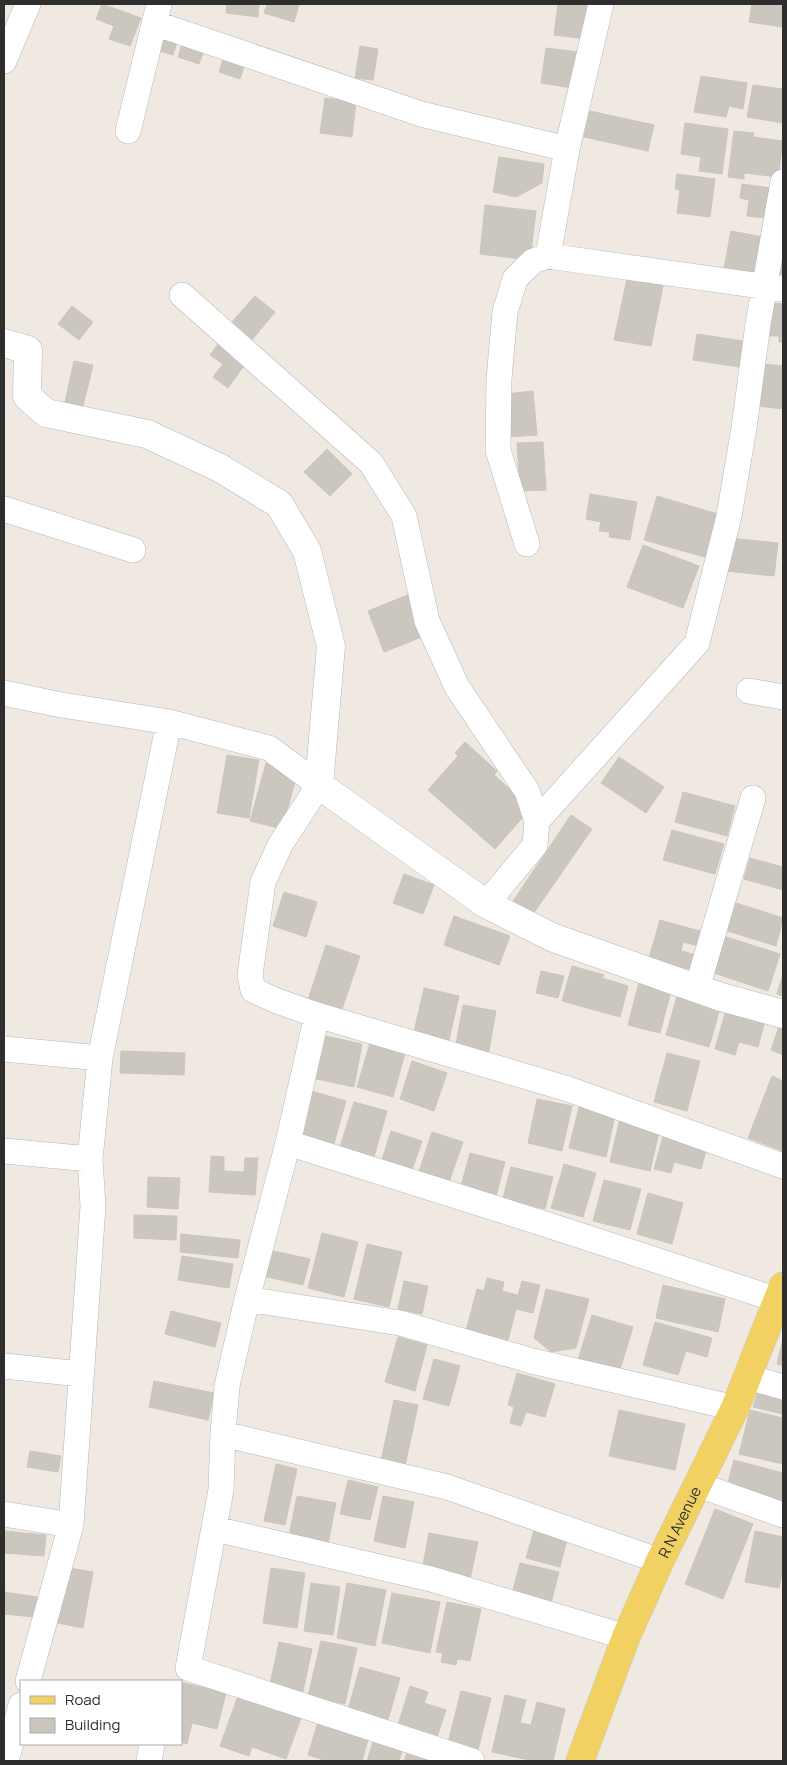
<svg xmlns="http://www.w3.org/2000/svg" width="787" height="1765" font-family="Manrope,sans-serif">
	<rect width="100%" height="100%" fill="#efe9e1"/>
	<!-- building -->
	<path fill="#cbc7bf" stroke="#cbc5ba" d="M102 4 141 18 130 46 109 39 114 26 96 19Z
		M227 4H259L258 17 226 13Z
		M267 4 299 5 294 22 264 13Z
		M558 4H590L586 39 554 35Z
		M752 4H783V27L749 22Z
		M157 32 178 39 173 55 152 49Z
		M183 41 205 48 199 64 178 57Z
		M360 46 378 49 373 80 355 78Z
		M546 48 578 52 573 88 541 83Z
		M224 56 245 63 240 79 219 72Z
		M701 76 747 83 743 109 729 106 726 117 694 112Z
		M753 85 783 89V123L747 117Z
		M325 98 356 102 352 137 320 133Z
		M590 111 654 125 648 151 584 137Z
		M685 123 728 129 722 174 699 171 701 157 681 154Z
		M734 131 754 133 753 137 783 141 778 177 744 173V179L728 177Z
		M499 157 544 164 542 183 516 197 493 192Z
		M677 174 715 179 710 217 677 213 680 190 675 189Z
		M742 184 771 188 766 218 747 216 749 200 740 198Z
		M485 205 536 211 530 260 480 254Z
		M731 231 763 237 755 279 723 273Z
		M783 241V275L774 274Z
		M628 274 664 281 651 346 614 340Z
		M255 296 275 312 252 340 231 323Z
		M769 303 783 304V342H779V336H767Z
		M72 306 93 322 79 340 58 324Z
		M697 334 743 341 739 367 693 360Z
		M221 340 248 360 228 388 213 377 223 364 210 355Z
		M74 361 93 365 83 406 65 402Z
		M762 364 783 366V409L758 406Z
		M533 391 537 435 508 437 505 394Z
		M543 442 546 490 520 491 517 443Z
		M327 449 352 474 330 496 304 472Z
		M590 494 637 502 630 540 609 537 610 532 599 531 601 522 586 519Z
		M657 496 721 515 708 558 644 540Z
		M729 538 778 543 774 576 725 571Z
		M643 545 699 566 683 608 627 587Z
		M410 594 427 635 384 652 368 611Z
		M465 742 497 771 494 775 531 808 495 849 428 790 458 756 455 753Z
		M227 755 259 760 249 818 217 813Z
		M619 757 664 787 646 813 601 783Z
		M266 763 298 771 282 829 250 821Z
		M683 792 735 806 727 836 675 822Z
		M571 815 592 829 531 917 511 904Z
		M672 830 724 844 715 874 663 860Z
		M750 858 783 867V890L744 879Z
		M404 874 434 885 423 914 393 903Z
		M284 892 317 902 306 937 273 926Z
		M733 902 783 918 776 946 724 930Z
		M454 916 510 936 499 965 444 945Z
		M660 920 703 932 699 946 683 942 681 951 697 955 692 970 649 958Z
		M720 935 780 954 768 991 708 971Z
		M326 945 360 956 339 1018 306 1006Z
		M572 966 604 975 602 978 628 986 620 1017 562 1001Z
		M541 971 564 976 558 998 536 993Z
		M783 974V996L777 994Z
		M639 982 671 991 660 1033 628 1025Z
		M424 988 459 996 449 1040 414 1032Z
		M678 993 721 1005 709 1047 666 1035Z
		M463 1005 496 1011 488 1056 455 1050Z
		M726 1010 765 1021 758 1047 739 1042 735 1055 715 1049Z
		M779 1026 783 1027V1055L771 1050Z
		M321 1035 362 1044 354 1087 312 1078Z
		M370 1043 405 1053 393 1097 357 1087Z
		M121 1051 185 1053 184 1075 120 1073Z
		M667 1053 700 1061 687 1111 654 1102Z
		M412 1061 447 1073 434 1111 400 1099Z
		M772 1076 783 1081V1151L748 1138Z
		M308 1090 346 1101 333 1147 295 1136Z
		M537 1099 572 1106 562 1151 528 1143Z
		M354 1102 387 1111 374 1157 340 1147Z
		M579 1107 615 1115 606 1157 569 1148Z
		M620 1118 660 1128 650 1171 610 1162Z
		M391 1131 422 1141 411 1173 381 1163Z
		M432 1132 463 1142 449 1182 419 1172Z
		M664 1133 708 1144 701 1169 674 1162 671 1173 654 1169Z
		M470 1153 505 1162 496 1196 461 1186Z
		M211 1156 224 1157V1171L244 1172 245 1158H258L255 1195 209 1192Z
		M564 1164 596 1173 583 1217 551 1208Z
		M511 1167 553 1177 545 1209 503 1198Z
		M148 1177 180 1178 178 1209 147 1207Z
		M604 1180 641 1189 630 1230 593 1221Z
		M648 1193 683 1203 672 1244 637 1234Z
		M134 1215 177 1216 176 1240 134 1238Z
		M322 1233 358 1242 344 1297 308 1288Z
		M181 1234 240 1240 238 1258 180 1252Z
		M367 1244 402 1252 389 1307 354 1299Z
		M269 1250 310 1259 303 1285 263 1276Z
		M182 1256 233 1264 229 1288 178 1280Z
		M487 1278 504 1282 502 1291 518 1295 522 1281 540 1285 533 1313 516 1309 508 1340 487 1335 486 1340 465 1335 477 1289 484 1291Z
		M404 1281 428 1286 422 1314 398 1309Z
		M663 1285 725 1299 718 1332 656 1318Z
		M546 1289 589 1299 576 1348 551 1352 534 1338Z
		M171 1311 221 1323 215 1347 165 1334Z
		M592 1315 633 1327 618 1376 577 1363Z
		M655 1322 712 1338 707 1357 686 1351 678 1375 643 1365Z
		M398 1337 427 1345 415 1391 385 1382Z
		M783 1339V1366L777 1364Z
		M434 1359 460 1366 449 1406 423 1399Z
		M517 1373 555 1384 545 1417 526 1412 521 1426 510 1423 514 1407 508 1405Z
		M154 1381 214 1393 208 1420 149 1407Z
		M758 1390 783 1396V1414L753 1407Z
		M394 1400 418 1405 405 1466 381 1461Z
		M619 1410 685 1424 675 1470 609 1456Z
		M750 1410 783 1418V1464L739 1454Z
		M30 1451 61 1456 58 1472 27 1467Z
		M734 1460 783 1473V1505L726 1490Z
		M276 1464 297 1469 285 1525 264 1521Z
		M348 1480 378 1487 370 1520 340 1514Z
		M297 1496 336 1503 328 1544 289 1536Z
		M383 1496 414 1502 405 1548 374 1541Z
		M715 1509 753 1524 723 1599 685 1584Z
		M535 1527 568 1536 560 1567 526 1558Z
		M4 1531 46 1535 44 1556 4 1553Z
		M755 1531 783 1537V1570L779 1588 745 1582Z
		M429 1533 478 1542 470 1579 422 1570Z
		M520 1563 559 1572 550 1607 511 1598Z
		M63 1567 93 1572 83 1628 53 1622Z
		M271 1568 305 1573 297 1628 263 1623Z
		M311 1583 340 1587 333 1635 304 1631Z
		M347 1583 386 1590 375 1646 337 1638Z
		M4 1592 37 1597 34 1617 4 1614Z
		M392 1593 440 1602 430 1653 382 1643Z
		M447 1602 481 1609 470 1661 457 1659 456 1665 441 1662 443 1653 436 1652Z
		M321 1641 357 1648 345 1704 308 1696Z
		M279 1642 312 1649 302 1696 269 1689Z
		M360 1667 400 1678 388 1720 348 1710Z
		M181 1682 226 1693 217 1729 192 1723 187 1744 181 1742Z
		M410 1686 428 1692 424 1703 446 1710 437 1737 398 1725Z
		M461 1691 491 1698 478 1750 448 1743Z
		M505 1695 526 1700 520 1723 531 1725 537 1702 565 1709 553 1761H534L492 1752Z
		M238 1696 301 1718 286 1759 252 1747 249 1756 220 1746Z
		M318 1722 369 1736 362 1761H327L308 1755Z
		M374 1739 403 1748 399 1761H367Z
		M408 1750 439 1761H404Z"/>
	<g fill="none" stroke-linecap="round" stroke-linejoin="round">
		<!-- minor casing -->
		<g stroke="#b4b7c1" stroke-width="26">
			<path id="minor" d="M154 23 421 114 567 149
				M4 61 28 4
				M128 131 159 4
				M548 256 567 149 601 4
				M182 295 371 463 404 516 427 621 457 687 527 791 537 821 535 845 486 904
				M4 509 133 550
				M527 544 498 450 499 379 505 312 515 279 533 261 548 256 783 289
				M749 691 783 697
				M4 693 56 704 169 722 269 748 319 785 280 845 263 882 250 975 253 990 277 1001 317 1015 568 1089 783 1166
				M537 821 697 643 729 516 744 428 758 324 783 182
				M697 988 753 798
				M317 1015 288 1143 247 1299 227 1386 223 1434 221 1490 188 1668 472 1761
				M4 1049 100 1058 90 1159 93 1206 71 1525 28 1681
				M100 1058 169 722
				M288 1143 545 1224 778 1300
				M4 1151 90 1159
				M247 1299 400 1323 532 1361 735 1408
				M4 1366 81 1374
				M748 1377 783 1387
				M223 1434 447 1487 660 1561
				M699 1485 783 1515
				M4 1514 71 1525
				M215 1529 431 1579 626 1637
				M6 1761 21 1705
				M149 1761 152 1744"/>
		</g>
		<!-- tertiary casing -->
		<g stroke="#b4b7c1" stroke-width="29">
			<path id="tertiary" d="M4 343 28 350 27 396 46 413 147 434 220 468 279 504 307 551 331 646 319 785 486 904 554 938 721 997 783 1014"/>
		</g>
		<!-- primary casing -->
		<g stroke="#c9c9c9" stroke-width="29">
			<g id="primary">
				<path id="s1" d="M580 1761 626 1637 660 1561 735 1408 783 1286"/>
			</g>
		</g>
		<!-- minor -->
		<use href="#minor" stroke="#fff" stroke-width="25"/>
		<!-- tertiary -->
		<use href="#tertiary" stroke="#fff" stroke-width="28"/>
		<!-- primary -->
		<use href="#primary" stroke="#f2d163" stroke-width="28"/>
	</g>
	<g text-anchor="middle" dominant-baseline="central" stroke-width="4" stroke-linejoin="round" paint-order="stroke">
		<!-- street labels -->
		<g font-size="15" fill="#2e2e2e" stroke="#fff">
			<text stroke="none"><textPath href="#s1" startOffset="259">R N Avenue</textPath></text>
		</g>
	</g>
	<!-- border -->
	<rect width="787" height="1765" fill="none" stroke="#2e2e2e" stroke-width="10"/>
	<!-- legend -->
	<rect x="20" y="1680" width="162" height="65" fill="#ffffff" stroke="#ababab"/>
	<rect x="30" y="1696" width="25" height="8" fill="#f2d163" stroke="#ababab"/>
	<text x="65" y="1705" font-size="15" fill="#2e2e2e">Road</text>
	<rect x="30" y="1718" width="25" height="15" fill="#cbc7bf" stroke="#ababab"/>
	<text x="65" y="1730" font-size="15" fill="#2e2e2e">Building</text>
</svg>
